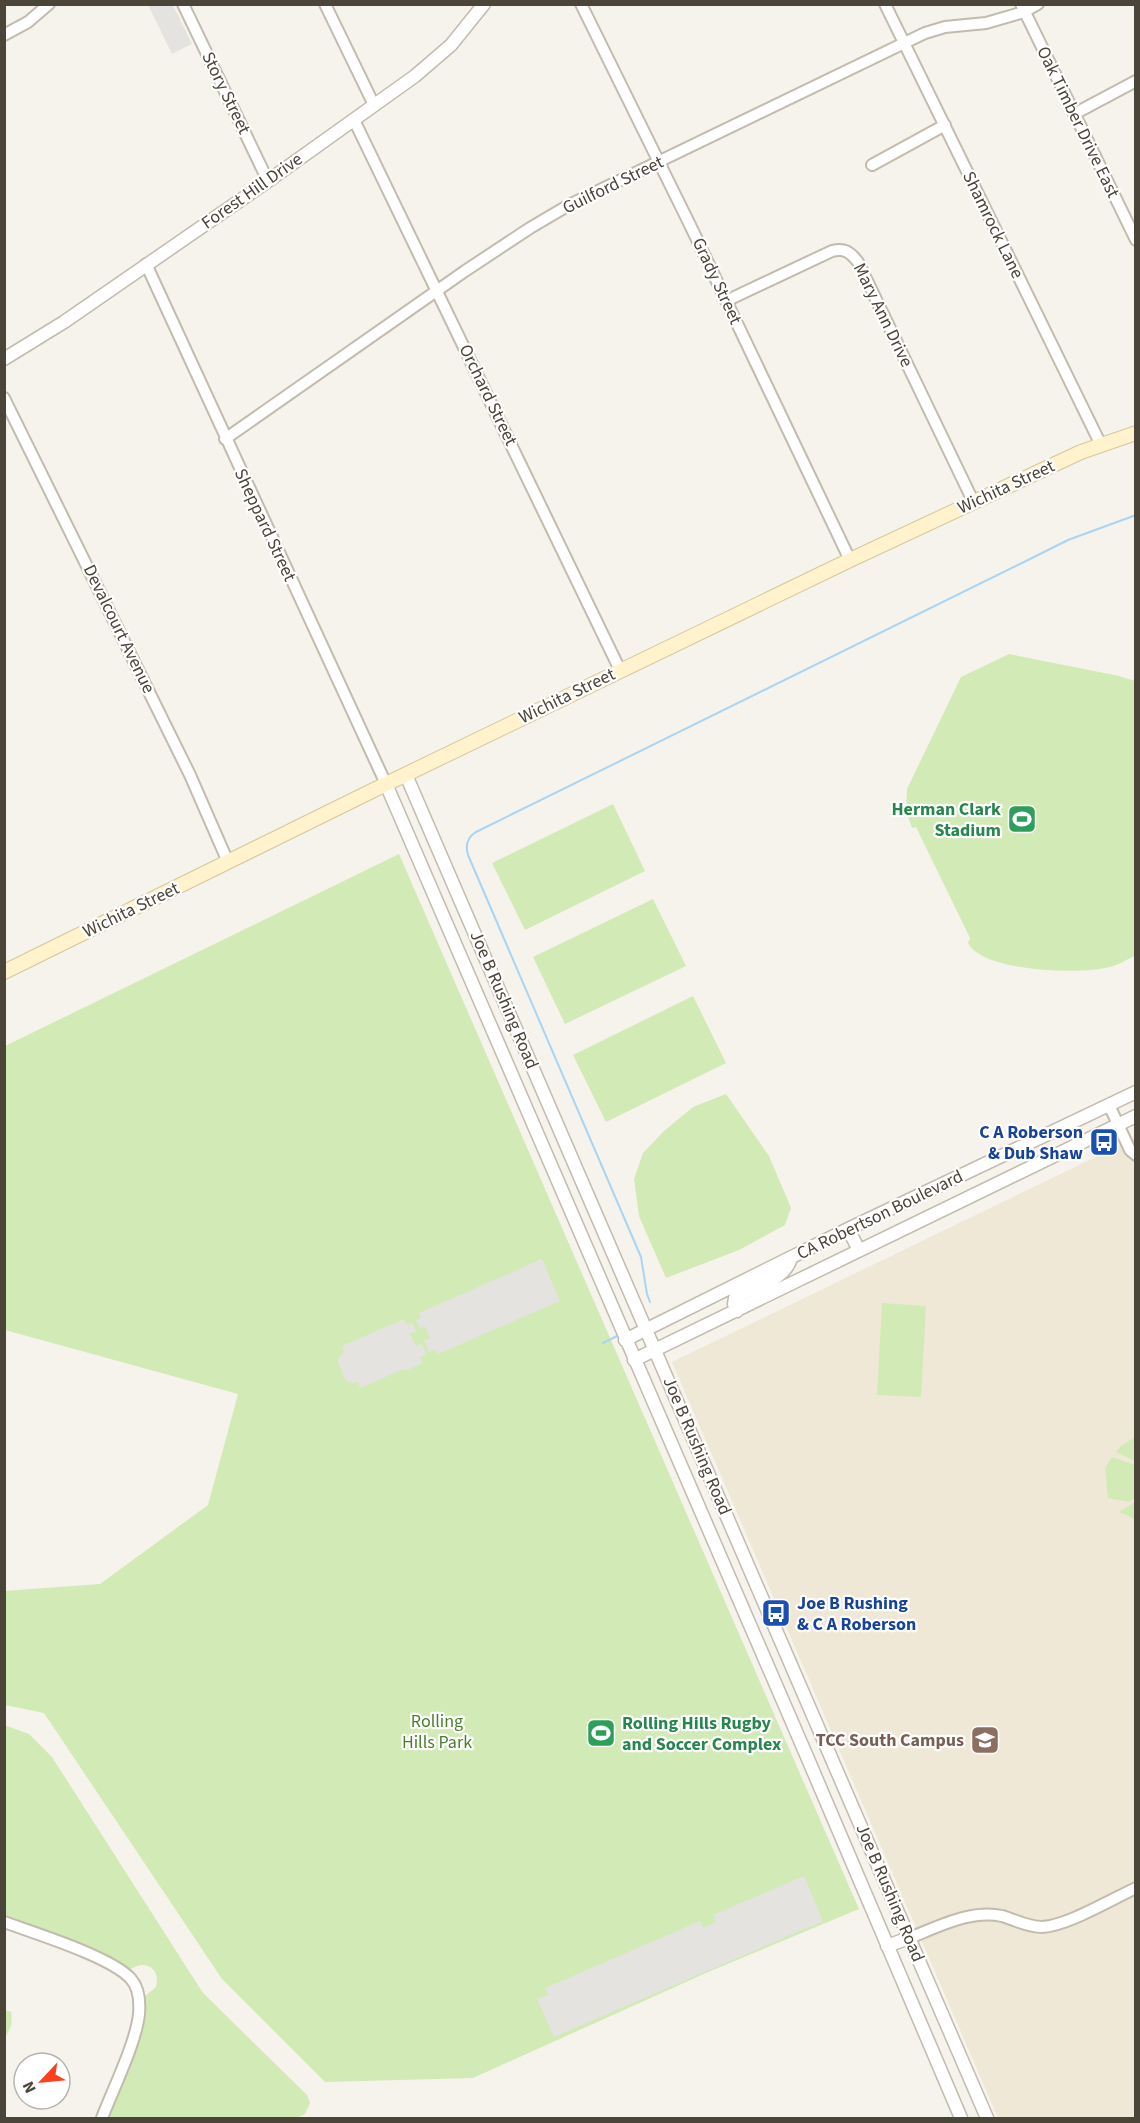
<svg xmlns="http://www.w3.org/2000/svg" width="1140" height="2123" font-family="'Source Sans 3',sans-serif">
	<rect width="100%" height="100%" fill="#f6f3ec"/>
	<!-- education -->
	<path fill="#efe8d6" d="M1135 1138V2118H998L672 1362Z"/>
	<!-- green -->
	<path fill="#d2eab5" d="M1009 654 1119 676 1135 681V956C1127 959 1119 965 1110 967 1081 975 983 972 968 943L970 938 916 827 912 828 906 811 907 789 961 677Z
		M613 804 645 871 525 930 492 863Z
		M399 854 859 1909 706 1973 473 2078 325 2082 222 1979 44 1713 5 1705 4 1591 100 1584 208 1505 238 1394 5 1330V1046Z
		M653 899 686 966 565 1024 533 957Z
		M693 996 726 1063 606 1122 573 1055Z
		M726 1094 769 1156 791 1208 785 1225 739 1250 666 1278 639 1216 634 1179 643 1153 664 1131 693 1107Z
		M882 1303 926 1306 921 1397 877 1395Z
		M1135 1437V1461L1116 1452 1121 1446Z
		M1112 1457 1135 1465V1498L1129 1502 1108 1498 1105 1468Z
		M1135 1502V1519L1119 1512Z
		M4 1725 29 1734 52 1757 203 1993 307 2095 310 2103 305 2114 297 2118H105L143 1998 156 1987C159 1977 155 1965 142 1965 137 1965 132 1969 127 1970L5 1919Z
		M5 2010 11 2012C13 2022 11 2029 5 2037Z"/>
	<!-- parking -->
	<path fill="#e5e3e0" d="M148 5H173L192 44 172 54Z
		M542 1259 560 1301 438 1354 435 1349 429 1352 424 1341 430 1338 425 1326 420 1329 416 1320 421 1318 419 1313Z
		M404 1319 406 1325 412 1322 416 1331 410 1334 416 1346 422 1344 426 1354 420 1357 423 1363 405 1371 404 1369 360 1388 358 1382 352 1383 346 1381 337 1360 344 1352 342 1346Z
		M804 1876 823 1921 554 2037 537 1999 548 1995 545 1988 700 1921 703 1928 716 1922 713 1915Z"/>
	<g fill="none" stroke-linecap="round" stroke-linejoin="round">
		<!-- stream -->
		<path stroke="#a9d4f2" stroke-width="2" d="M650 1302 647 1294 641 1257 468 855C465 845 468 837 476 832L1030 559 1068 540 1136 515
			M603 1343 617 1336"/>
		<!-- minor casing -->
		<g stroke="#c2bbae" stroke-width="14">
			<path id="minor" d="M183 4 268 181
				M325 4 374 105
				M581 4 690 225 850 560
				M885 4 1101 445
				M1021 4 1136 240
				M4 35 28 22 49 4
				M1074 114 1136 81
				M354 120 620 670
				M872 165 945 125
				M146 264 386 784
				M726 301 832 251C845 248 850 252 858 262L973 501
				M4 398 190 775 228 862
				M225 439 465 271 530 228 569 205 925 33 945 27 986 23 1024 12 1038 4
				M1109 1105 1130 1150 1136 1155
				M4 1922C34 1933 112 1957 131 1979 139 1988 140 2002 139 2014 136 2043 113 2089 102 2118
				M909 1938C938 1927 971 1909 1002 1916 1016 1920 1027 1927 1042 1927 1067 1926 1112 1899 1136 1888"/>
		</g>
		<!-- tertiary casing -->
		<g stroke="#c2bbae" stroke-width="15">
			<path id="tertiary" d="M4 359 64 322 268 181 415 76 451 45 484 4
				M406 775 987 2118
				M386 784 808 1759 961 2118
				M848 1229 859 1250
				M737 1311 734 1304 735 1298C754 1286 785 1281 791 1258
				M625 1340 848 1229 1136 1092
				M634 1360C801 1278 968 1196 1136 1116
				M887 1946 909 1938"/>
		</g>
		<!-- secondary casing -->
		<g stroke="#d6c79b" stroke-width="16">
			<path id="secondary" d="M4 972 386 784 850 560 1081 452 1136 433"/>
		</g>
		<!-- minor -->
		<use href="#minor" stroke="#fff" stroke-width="10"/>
		<!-- tertiary -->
		<use href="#tertiary" stroke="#fff" stroke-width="12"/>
		<!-- secondary -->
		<use href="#secondary" stroke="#fff3cd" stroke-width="14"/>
	</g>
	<!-- icons -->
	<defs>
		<g id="stadium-square" transform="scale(1.5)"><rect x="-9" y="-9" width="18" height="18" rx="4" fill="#2e9e5b" stroke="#fff"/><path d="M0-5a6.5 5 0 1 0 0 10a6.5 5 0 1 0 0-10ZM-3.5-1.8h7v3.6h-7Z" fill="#fff"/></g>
		<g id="bus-square" transform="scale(1.5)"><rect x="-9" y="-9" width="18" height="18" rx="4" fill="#1a4fb4" stroke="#fff"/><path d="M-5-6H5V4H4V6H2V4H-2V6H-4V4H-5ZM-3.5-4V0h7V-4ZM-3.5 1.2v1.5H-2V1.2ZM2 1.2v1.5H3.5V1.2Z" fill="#fff"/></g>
		<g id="university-square" transform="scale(1.5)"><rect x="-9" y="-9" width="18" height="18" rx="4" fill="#8d6e63" stroke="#fff"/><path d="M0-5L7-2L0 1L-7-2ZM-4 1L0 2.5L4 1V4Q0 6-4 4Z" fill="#fff"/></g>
	</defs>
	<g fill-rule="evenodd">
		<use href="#stadium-square" x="1022" y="819"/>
		<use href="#bus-square" x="1104" y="1142"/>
		<use href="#bus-square" x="776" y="1613"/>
		<use href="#stadium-square" x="601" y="1733"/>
		<use href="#university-square" x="985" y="1740"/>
	</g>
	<g text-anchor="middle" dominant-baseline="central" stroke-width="4.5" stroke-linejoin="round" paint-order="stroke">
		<!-- street labels -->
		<g font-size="18" fill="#4b4439" stroke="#fff">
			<text transform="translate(226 93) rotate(64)">Story Street</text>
			<text transform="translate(1078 122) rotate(64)">Oak Timber Drive East</text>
			<text transform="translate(613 185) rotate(-26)">Guilford Street</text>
			<text transform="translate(252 191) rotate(-35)">Forest Hill Drive</text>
			<text transform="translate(993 225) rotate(64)">Shamrock Lane</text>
			<text transform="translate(717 281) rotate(65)">Grady Street</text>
			<text transform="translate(883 315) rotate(64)">Mary Ann Drive</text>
			<text transform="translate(488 395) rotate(64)">Orchard Street</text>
			<text transform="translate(1006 487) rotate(-25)">Wichita Street</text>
			<text transform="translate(265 525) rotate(65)">Sheppard Street</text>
			<text transform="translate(119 629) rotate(64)">Devalcourt Avenue</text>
			<text transform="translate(567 696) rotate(-26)">Wichita Street</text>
			<text transform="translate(131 910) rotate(-26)">Wichita Street</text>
			<text transform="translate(504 1000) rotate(67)">Joe B Rushing Road</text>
			<text transform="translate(880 1215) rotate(-26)">CA Robertson Boulevard</text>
			<text transform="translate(697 1446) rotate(67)">Joe B Rushing Road</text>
			<text transform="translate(890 1893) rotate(67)">Joe B Rushing Road</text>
		</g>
		<!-- leisure labels -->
		<g font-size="18" font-weight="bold" fill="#27864d" stroke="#fff" text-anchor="end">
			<text x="1001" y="809">Herman Clark<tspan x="1001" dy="21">Stadium</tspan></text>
			<text x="622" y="1723" text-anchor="start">Rolling Hills Rugby<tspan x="622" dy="21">and Soccer Complex</tspan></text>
		</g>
		<!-- transit labels -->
		<g font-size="18" font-weight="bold" fill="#164399" stroke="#fff" text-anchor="end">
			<text x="1083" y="1132">C A Roberson<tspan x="1083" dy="21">&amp; Dub Shaw</tspan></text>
			<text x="797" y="1603" text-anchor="start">Joe B Rushing<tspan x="797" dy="21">&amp; C A Roberson</tspan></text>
		</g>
		<!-- park labels -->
		<g font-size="18" fill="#4a7f2a" stroke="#fff">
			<text x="437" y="1721">Rolling<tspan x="437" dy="21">Hills Park</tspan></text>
		</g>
		<!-- education labels -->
		<g font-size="18" font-weight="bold" fill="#785e54" stroke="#fff" text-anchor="end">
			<text x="964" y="1740">TCC South Campus</text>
		</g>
	</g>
	<!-- border -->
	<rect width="1140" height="2123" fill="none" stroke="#4b4439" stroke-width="12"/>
	<!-- north arrow -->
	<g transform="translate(42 2081) rotate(244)"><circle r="28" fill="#ffffff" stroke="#b7b4b0" stroke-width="1.5"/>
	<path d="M0-4.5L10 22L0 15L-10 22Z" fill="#fc3f1d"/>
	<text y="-9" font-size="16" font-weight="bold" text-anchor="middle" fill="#4b4439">N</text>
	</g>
</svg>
